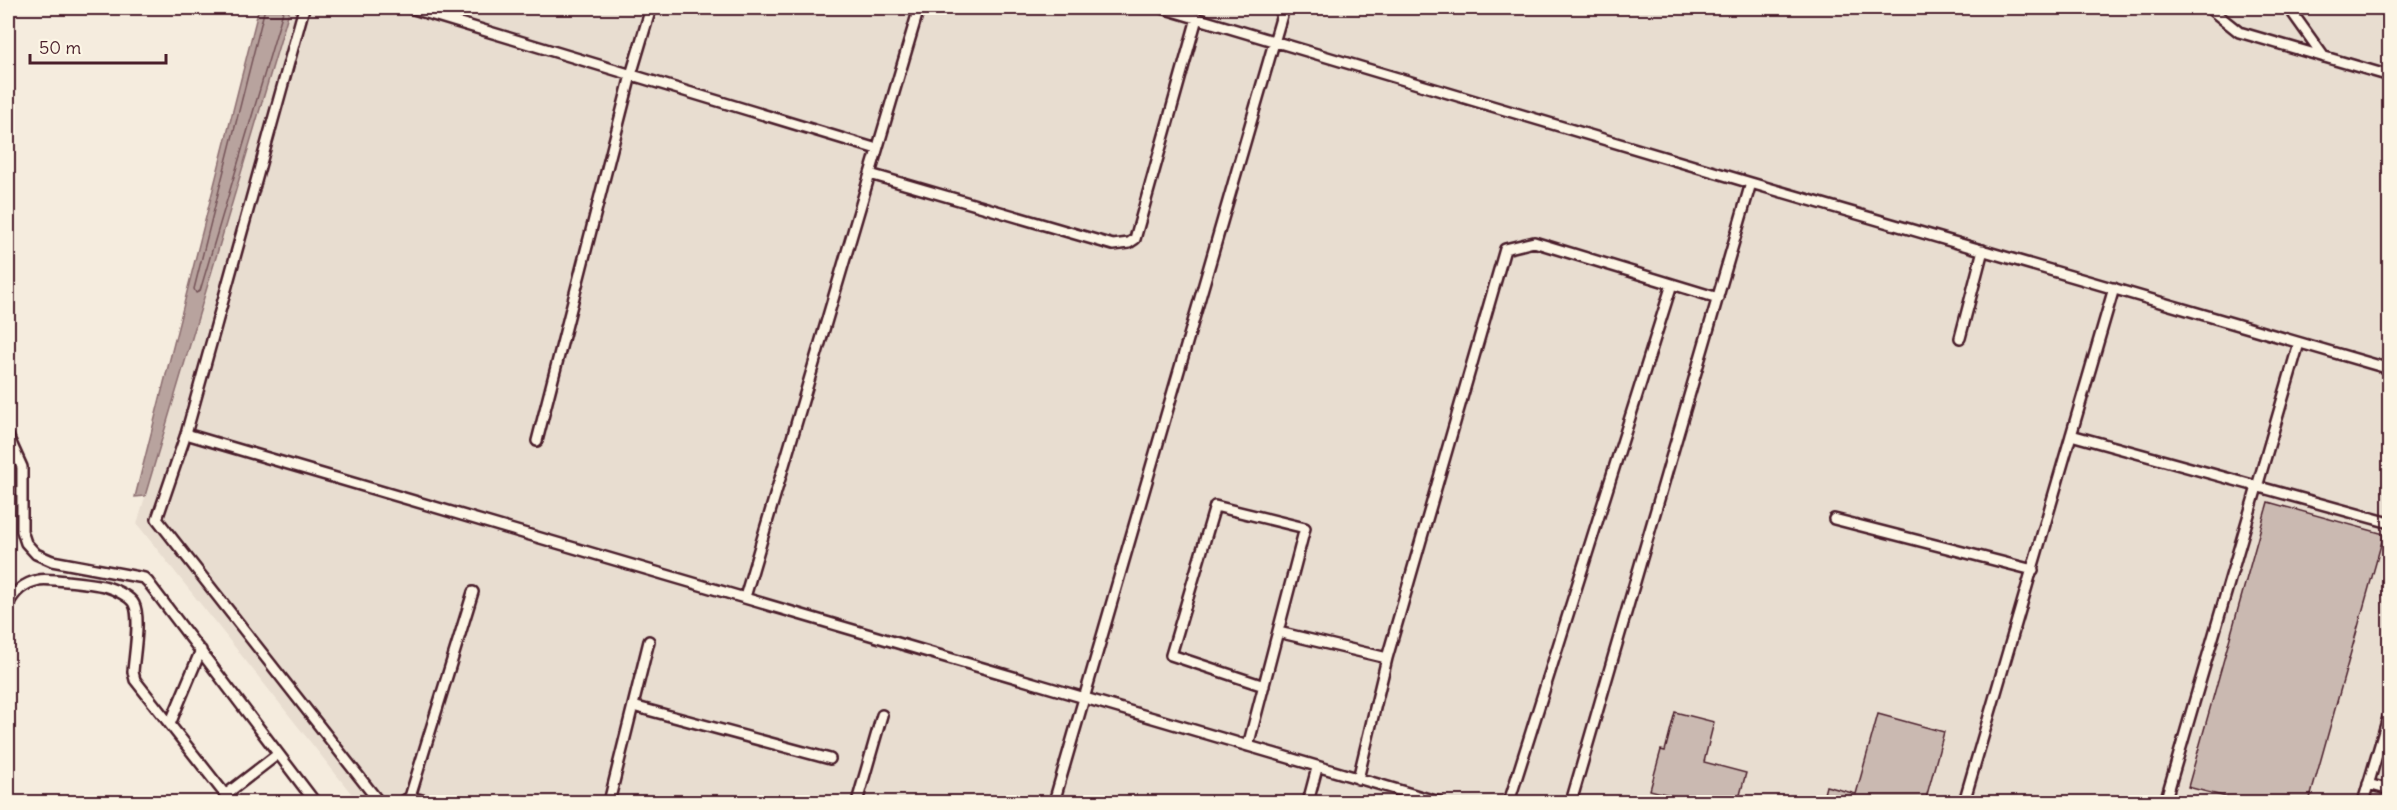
<svg xmlns="http://www.w3.org/2000/svg" width="2397" height="810" font-family="Delius,sans-serif">
	<rect width="100%" height="100%" fill="#f5ecde"/>
	<filter id="ink" filterUnits="userSpaceOnUse"><feTurbulence type="fractalNoise" baseFrequency=".0167" numOctaves="2"/><feDisplacementMap in="SourceGraphic" scale="12" xChannelSelector="R" yChannelSelector="G"/><feConvolveMatrix kernelMatrix="1 2 1 2 8 2 1 2 1" color-interpolation-filters="sRGB"/></filter>
	<g filter="url(#ink)">
		<!-- built -->
		<path fill="#e8ddd0" d="M290 8H2389V802H358L137 524Z"/>
		<!-- water -->
		<path fill="#b8a39e" stroke="#8c6e70" stroke-width="1.5" d="M259 8H290L145 496 135 497Z"/>
		<g fill="none" stroke-linecap="round" stroke-linejoin="round">
			<!-- shore -->
			<path stroke="#765459" stroke-width="1.5" d="M265 8 194 289 196 293 200 291 284 8"/>
		</g>
		<!-- building -->
		<path fill="#cab9b1" stroke="#4a1f2b" stroke-width="1.5" d="M2268 502 2384 534 2309 802H2245L2188 787Z
			M1675 712 1714 722 1704 762 1746 773 1738 802H1696L1650 790 1661 750 1665 751Z
			M1878 714 1944 732 1925 802H1822L1826 786 1856 794Z"/>
		<g fill="none" stroke-linecap="round" stroke-linejoin="round">
			<!-- lane casing -->
			<g stroke="#4a1f2b" stroke-width="14">
				<path id="lane" d="M304 8 186 434 157 519 379 802
					M410 8 877 149
					M1162 8 1751 183 2390 369
					M2209 8 2239 32 2390 76
					M2289 8 2324 57
					M870 174 1113 245 1129 243 1135 239 1197 18
					M1960 338 1983 250
					M186 434 1439 802
					M2071 435 2390 523
					M8 436 22 467V531L26 543 36 554 52 561 144 578 148 582 315 802
					M537 441 631 75 651 8
					M1834 519 2033 570
					M745 597 919 8
					M8 605C14 592 24 583 39 580 46 578 99 584 107 587 114 589 131 597 134 604 141 618 134 656 133 672L135 680 231 802
					M1278 632 1387 658
					M633 706 830 759
					M170 724 201 650
					M1248 746 1305 528 1215 506 1171 655 1264 686
					M1358 779 1387 658 1505 249 1534 242 1718 298
					M2368 784 2390 790
					M225 795 278 754
					M410 797 430 802
					M402 802 410 797 473 592
					M609 802 649 641
					M857 802 882 715
					M1054 802 1284 8
					M1308 802 1317 768
					M1509 802 1672 284
					M1571 802 1751 183
					M1964 802 2114 288
					M2165 802 2299 343
					M2363 802 2390 711"/>
			</g>
			<!-- lane -->
			<use href="#lane" stroke="#fcf5e5" stroke-width="9"/>
		</g>
	</g>
	<!-- margin -->
	<rect width="2397" height="810" fill="none" stroke="#fcf5e5" stroke-width="30"/>
	<rect x="15" y="15" width="2367" height="780" fill="none" stroke="#4a1f2b" stroke-width="2" filter="url(#ink)"/>
	<!-- scale -->
	<path d="M30 54v9h136v-9" fill="none" stroke="#4a1f2b" stroke-width="3"/>
	<text x="39" y="54" font-size="18" fill="#4a1f2b" stroke="#fcf5e5" stroke-width="4.5" paint-order="stroke">50 m</text>
</svg>
